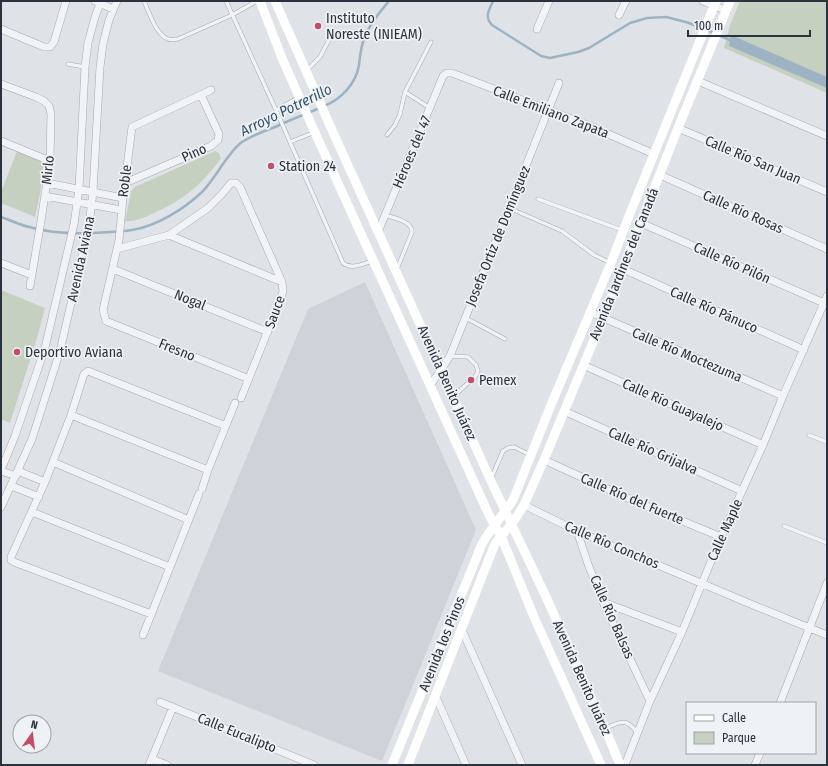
<svg xmlns="http://www.w3.org/2000/svg" width="828" height="766" font-family="'Fira Sans Condensed',sans-serif">
	<rect width="100%" height="100%" fill="#dfe3e7"/>
	<!-- built -->
	<path fill="#ced2d9" d="M365 282 476 530 382 761 158 671 308 309Z"/>
	<!-- green -->
	<path fill="#c6d0c1" d="M740 1H827V93L724 48 730 25Z
		M17 151 42 161 44 163 40 194 35 217 1 203V192Z
		M215 151 219 153 221 158C202 185 182 201 152 214 144 218 134 222 125 221L131 191 135 187Z
		M1 290 45 308 37 338 10 423 1 419Z"/>
	<!-- water -->
	<path fill="#9db3c4" d="M731 35 827 77V88L729 46Z"/>
	<g fill="none" stroke-linecap="round" stroke-linejoin="round">
		<!-- stream -->
		<path stroke="#9db3c4" stroke-width="2.5" d="M493 1C489 11 484 16 492 25L541 56 550 58 578 52 589 48 630 23 647 18 666 17 678 20 689 23 702 28
			M707 30 732 41
			M324 106C342 99 356 83 359 65 360 54 361 44 366 34 371 22 380 12 389 1
			M1 217C10 220 20 225 29 227 50 233 71 234 92 233 105 232 119 232 132 230 157 226 184 209 202 192 216 178 227 153 242 142 252 136 264 131 275 127 290 120 305 114 320 108"/>
		<!-- lane casing -->
		<g stroke="#a5aab1" stroke-width="4.5">
			<path id="lane" d="M144 1C149 12 156 35 168 39 171 40 175 39 178 39L232 15 257 1
				M226 1 276 110 343 263C351 270 363 264 372 261
				M68 64 85 67
				M307 70 320 57 332 34
				M405 92 431 42
				M276 110 298 98
				M387 135 395 125 400 114 405 92 430 108
				M290 142 315 132
				M538 199 622 230
				M509 208 562 231 594 255 611 263
				M385 215C394 218 412 221 412 232L397 269
				M466 318 505 339
				M450 356 468 357 476 365 478 371 475 377
				M454 396 468 383
				M809 435 827 442
				M491 479 503 451 508 448 514 447 530 455
				M784 526 827 543
				M605 728C622 722 624 717 637 732"/>
		</g>
		<!-- street casing -->
		<g stroke="#a5aab1" stroke-width="8">
			<path id="street" d="M95 1 113 9
				M703 1 727 11
				M619 15 626 1
				M1 29 44 47H50L54 42 66 1
				M537 29 549 1
				M698 81 827 136
				M1 84 36 97 44 101 49 106 51 114 50 161 41 221 30 286
				M211 90 132 127 123 198 119 240 103 310 106 321 249 379
				M678 128 827 192
				M1 141 50 161
				M660 175 827 249
				M47 183 123 198
				M125 183 211 146 218 140 219 134 201 95
				M45 196 121 210
				M641 223 824 303
				M378 232 443 76 447 73H452L590 126 654 154
				M169 235 282 282
				M117 249 169 235 208 208 222 194 231 183H236L240 187 282 282 283 291 281 298 241 398
				M1 263 32 275
				M113 269 268 332
				M623 269 804 350
				M590 312 783 396
				M583 365 763 445
				M430 386 450 356 559 83
				M564 411 742 491
				M71 415 208 470
				M544 460 632 500 721 537
				M53 462 189 520
				M1 470 15 436 45 348 74 224 79 189 85 67 88 43 95 17 101 1
				M1 471 16 476
				M18 471 45 482
				M12 486 39 497
				M202 489 208 470 235 403
				M524 505 577 531 753 605 827 635
				M1 507 32 439 60 351 84 247 89 225 93 192 100 67 103 44 109 20 117 1
				M32 512 170 567
				M577 531 588 564 603 602 650 701
				M603 602 682 632
				M151 614 14 562 11 560V557L45 482 71 415 84 374 88 371 226 426
				M462 630 522 765
				M143 635 199 494
				M436 697 466 765
				M160 702 314 765
				M780 703 827 583
				M152 759 167 765
				M149 765 173 707
				M625 765 650 701 682 632 721 537 763 445 783 396 827 296
				M755 765 760 753"/>
		</g>
		<!-- lane -->
		<use href="#lane" stroke="#f2f3f6" stroke-width="3.5"/>
		<!-- street -->
		<use href="#street" stroke="#f2f3f6" stroke-width="7"/>
		<!-- secondary -->
		<path stroke="#fff" stroke-width="9" d="M260 1 282 58 312 126 489 515 501 536 534 617 601 765
			M275 1 318 98 327 119 491 481 547 599 605 728 620 765
			M392 765 482 544C491 528 503 515 513 500L551 405 611 263 629 216 716 1
			M408 765 485 569 495 544 501 536 512 524 524 505 544 460 603 318 678 128 730 1"/>
	</g>
	<!-- markers -->
	<g fill="#c24f69" stroke="#eff2f5" stroke-width="1.5">
		<circle cx="318" cy="26" r="4"/>
		<circle cx="271" cy="166" r="4"/>
		<circle cx="17" cy="352" r="4"/>
		<circle cx="471" cy="380" r="4"/>
	</g>
	<g text-anchor="middle" dominant-baseline="central" stroke-width="3.5" stroke-linejoin="round" paint-order="stroke">
		<!-- poi labels -->
		<g font-size="14" fill="#2a323d" stroke="#eff2f5" text-anchor="start">
			<text x="326" y="18">Instituto<tspan x="326" dy="16">Noreste (INIEAM)</tspan></text>
			<text x="279" y="166">Station 24</text>
			<text x="25" y="352">Deportivo Aviana</text>
			<text x="479" y="380">Pemex</text>
		</g>
		<!-- street labels -->
		<g font-size="14" fill="#2a323d" stroke="#eff2f5">
			<text transform="translate(551 112) rotate(21)">Calle Emiliano Zapata</text>
			<text transform="translate(412 152) rotate(-67)">Héroes del 47</text>
			<text transform="translate(194 153) rotate(-24)">Pino</text>
			<text transform="translate(753 160) rotate(23)">Calle Río San Juan</text>
			<text transform="translate(48 170) rotate(-84)">Mirlo</text>
			<text transform="translate(125 181) rotate(-83)">Roble</text>
			<text transform="translate(743 212) rotate(24)">Calle Río Rosas</text>
			<text transform="translate(498 236) rotate(-68)">Josefa Ortiz de Domínguez</text>
			<text transform="translate(81 259) rotate(-78)">Avenida Aviana</text>
			<text transform="translate(732 263) rotate(24)">Calle Río Pilón</text>
			<text transform="translate(624 264) rotate(-68)">Avenida Jardines del Canadá</text>
			<text transform="translate(190 300) rotate(22)">Nogal</text>
			<text transform="translate(714 310) rotate(24)">Calle Río Pánuco</text>
			<text transform="translate(275 312) rotate(-70)">Sauce</text>
			<text transform="translate(177 350) rotate(22)">Fresno</text>
			<text transform="translate(687 355) rotate(23)">Calle Río Moctezuma</text>
			<text transform="translate(447 383) rotate(66)">Avenida Benito Juárez</text>
			<text transform="translate(673 405) rotate(24)">Calle Río Guayalejo</text>
			<text transform="translate(653 451) rotate(24)">Calle Río Grijalva</text>
			<text transform="translate(632 499) rotate(23)">Calle Río del Fuerte</text>
			<text transform="translate(725 530) rotate(-66)">Calle Maple</text>
			<text transform="translate(612 545) rotate(23)">Calle Río Conchos</text>
			<text transform="translate(612 617) rotate(66)">Calle Río Balsas</text>
			<text transform="translate(442 644) rotate(-68)">Avenida los Pinos</text>
			<text transform="translate(582 678) rotate(66)">Avenida Benito Juárez</text>
			<text transform="translate(237 733) rotate(22)">Calle Eucalipto</text>
		</g>
		<!-- water labels -->
		<g font-size="15" font-style="italic" fill="#37546d" stroke="#eff2f5">
			<text transform="translate(286 110) rotate(-26)">Arroyo Potrerillo</text>
		</g>
	</g>
	<!-- border -->
	<rect width="828" height="766" fill="none" stroke="#2a323d" stroke-width="4"/>
	<!-- legend -->
	<rect x="686" y="702" width="130" height="52" fill="#eff2f5" stroke="#a0a5ab"/>
	<rect x="694" y="715" width="20" height="6" fill="#ffffff" stroke="#a0a5ab"/>
	<text x="722" y="722" font-size="12" fill="#2a323d">Calle</text>
	<rect x="694" y="732" width="20" height="12" fill="#c6d0c1" stroke="#a0a5ab"/>
	<text x="722" y="742" font-size="12" fill="#2a323d">Parque</text>
	<!-- north arrow -->
	<g transform="translate(32 734) rotate(14)"><circle r="19" fill="#eff2f5" stroke="#a0a5ab"/>
	<path d="M0-3L7 15L0 10L-7 15Z" fill="#c24f69"/>
	<text y="-6" font-size="11" font-weight="bold" text-anchor="middle" fill="#2a323d">N</text>
	</g>
	<!-- scale -->
	<path d="M688 30v6h122v-6" fill="none" stroke="#2a323d" stroke-width="2"/>
	<text x="694" y="30" font-size="12" fill="#2a323d" stroke="#eff2f5" stroke-width="3" paint-order="stroke">100 m</text>
</svg>
